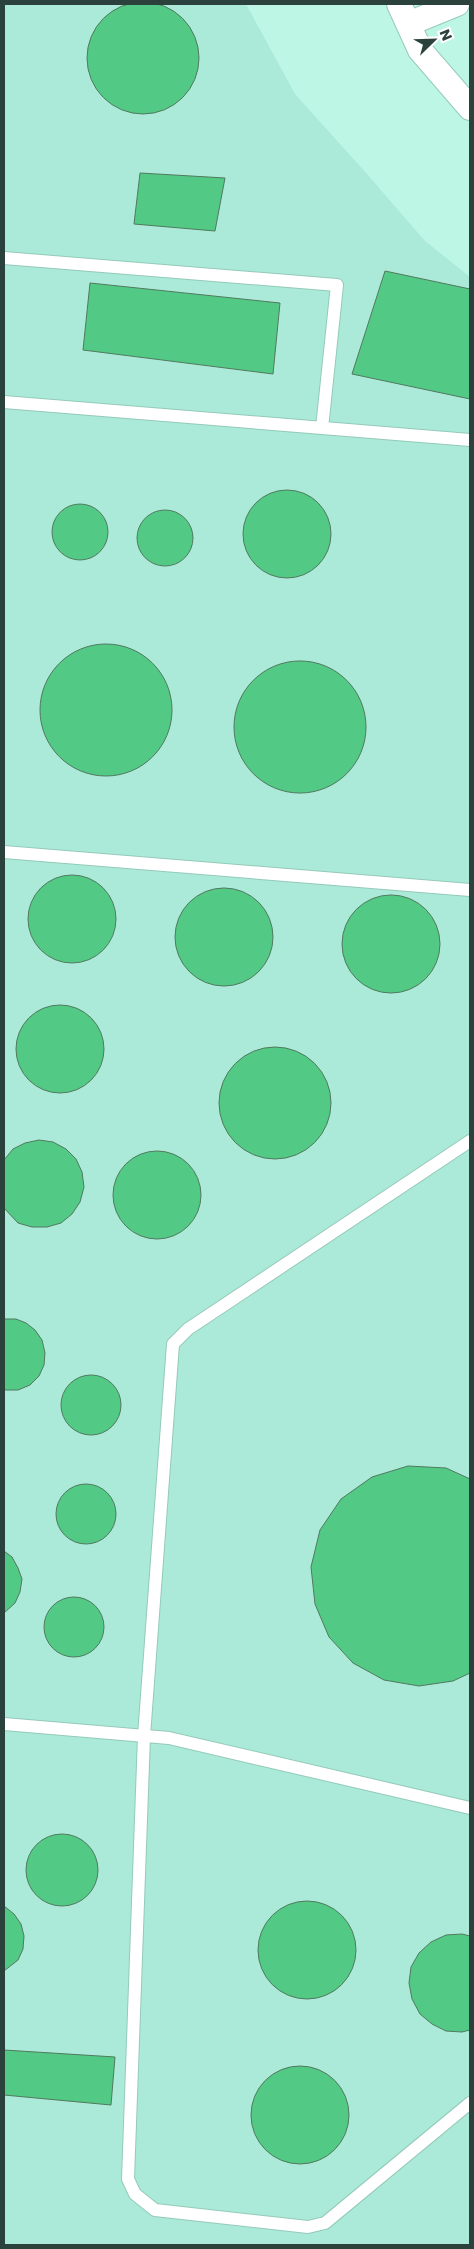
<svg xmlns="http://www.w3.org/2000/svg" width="474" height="2249" font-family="Poppins,sans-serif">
	<rect width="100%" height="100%" fill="#bef6e6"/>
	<!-- built -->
	<path fill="#abead8" d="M4 4H246L295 94 367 174 425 241 470 277V2245H4Z"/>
	<!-- building -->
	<path fill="#52ca85" stroke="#51795f" d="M87 58a56 56 0 1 1 112 0a56 56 0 1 1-112 0Z
		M140 173 225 178 215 231 134 224Z
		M385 271 470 289V399L352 374Z
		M90 283 280 303 273 374 83 350Z
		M243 534a44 44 0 1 1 88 0a44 44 0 1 1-88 0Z
		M52 532a28 28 0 1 1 56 0a28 28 0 1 1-56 0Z
		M137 538a28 28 0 1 1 56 0a28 28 0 1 1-56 0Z
		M40 710a66 66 0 1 1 132 0a66 66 0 1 1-132 0Z
		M234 727a66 66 0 1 1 132 0a66 66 0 1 1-132 0Z
		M28 919a44 44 0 1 1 88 0a44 44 0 1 1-88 0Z
		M175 937a49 49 0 1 1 98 0a49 49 0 1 1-98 0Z
		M342 944a49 49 0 1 1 98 0a49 49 0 1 1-98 0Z
		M16 1049a44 44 0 1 1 88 0a44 44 0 1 1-88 0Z
		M219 1103a56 56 0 1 1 112 0a56 56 0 1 1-112 0Z
		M39 1140 53 1142 66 1149 76 1159 82 1172 84 1187 80 1202 72 1214 61 1223 47 1227H32L18 1223 4 1208V1160L13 1149 25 1143Z
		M113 1195a44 44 0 1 1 88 0a44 44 0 1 1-88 0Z
		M4 1319H16L26 1323 35 1330 42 1340 45 1353 44 1365 39 1376 30 1385 18 1390H4Z
		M61 1405a30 30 0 1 1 60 0a30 30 0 1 1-60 0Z
		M408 1466 446 1468 470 1479V1673L453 1681 419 1686 384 1680 353 1663 329 1637 315 1604 311 1567 320 1530 341 1499 372 1477Z
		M56 1514a30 30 0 1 1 60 0a30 30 0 1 1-60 0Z
		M4 1551 12 1557 18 1568 22 1579 20 1592 15 1603 4 1613Z
		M44 1627a30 30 0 1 1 60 0a30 30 0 1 1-60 0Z
		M26 1870a36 36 0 1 1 72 0a36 36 0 1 1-72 0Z
		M258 1950a49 49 0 1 1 98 0a49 49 0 1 1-98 0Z
		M4 1906 14 1914 21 1924 24 1936 23 1949 18 1960 4 1971Z
		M462 1934 470 1936V2030L462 2032 446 2031 432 2024 420 2014 412 1999 409 1983 411 1967 419 1953 431 1942 446 1935Z
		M4 2050 115 2057 111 2105 4 2095Z
		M251 2115a49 49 0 1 1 98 0a49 49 0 1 1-98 0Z"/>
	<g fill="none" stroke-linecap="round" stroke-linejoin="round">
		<!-- lane casing -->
		<g stroke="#94caba" stroke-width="14">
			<path id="lane" d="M4 258 337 285 322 428
				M4 402 470 440
				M4 852 470 890
				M470 1141 188 1329 173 1344 144 1736 128 2179 135 2194 155 2210 308 2227 325 2223 470 2103
				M4 1724 169 1738 470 1808"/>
		</g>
		<!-- street casing -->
		<g stroke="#94caba" stroke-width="26">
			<path id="street" d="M399 4 420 50 470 108
				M408 24 457 4"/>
		</g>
		<!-- lane -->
		<use href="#lane" stroke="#fff" stroke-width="12"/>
		<!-- street -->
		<use href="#street" stroke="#fff" stroke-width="24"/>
	</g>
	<!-- border -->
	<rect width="474" height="2249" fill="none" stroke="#2b413b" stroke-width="10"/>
	<!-- north arrow -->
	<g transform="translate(434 40) rotate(67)" stroke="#ffffff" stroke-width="4" paint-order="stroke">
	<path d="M0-4L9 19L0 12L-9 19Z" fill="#2b413b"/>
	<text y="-8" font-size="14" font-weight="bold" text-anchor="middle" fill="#2b413b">N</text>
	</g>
</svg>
